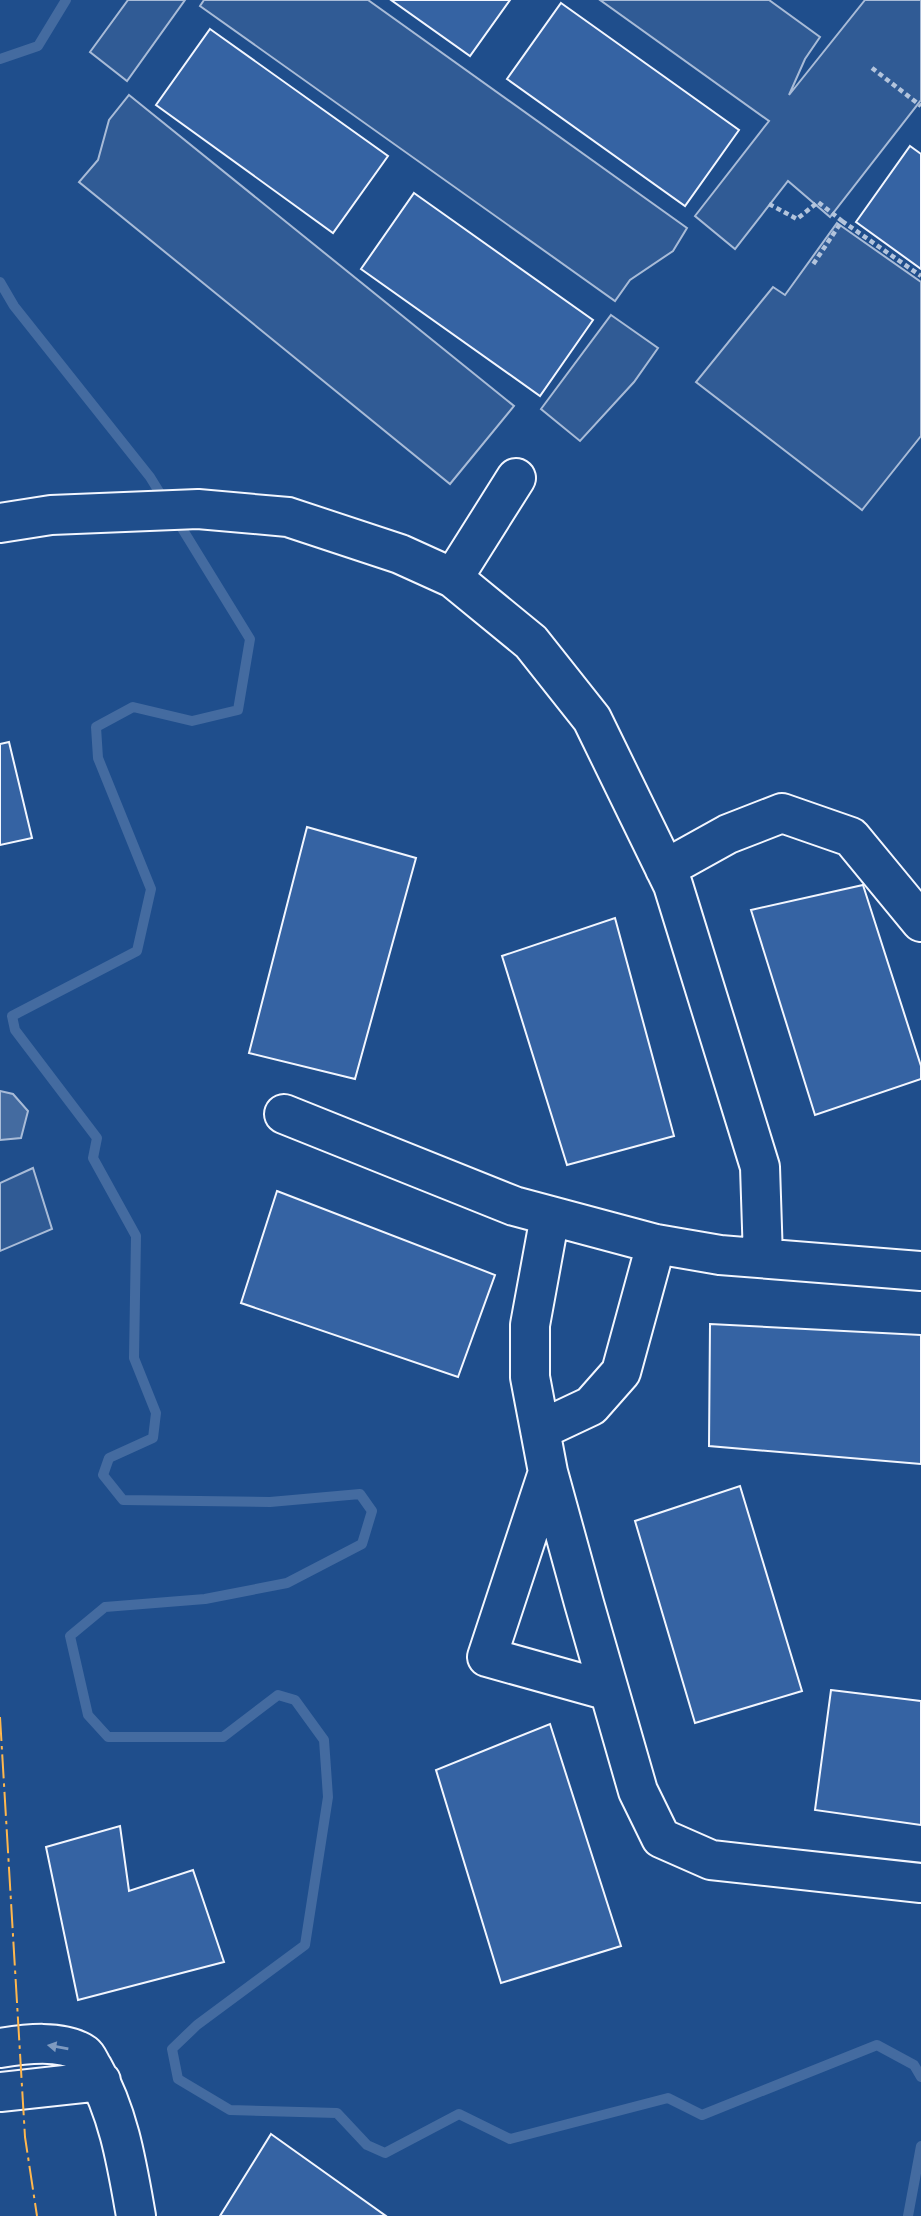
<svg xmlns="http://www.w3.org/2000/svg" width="921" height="2216" font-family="'Source Sans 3',sans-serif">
	<rect width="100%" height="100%" fill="#1f4e8c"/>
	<!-- built -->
	<path fill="#305b95" stroke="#a8bbd7" stroke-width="2" d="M128 0H185L127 81 90 52Z
		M204 0H368L687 228 673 251 630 280 615 301 200 6Z
		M600 0H769L820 37 805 59 789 95 865 0H921V100L830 217 788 181 735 249 695 216 769 121Z
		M129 95 514 406 450 484 79 182 98 160 109 120Z
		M837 223 921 282V436L862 510 696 382 773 287 785 295Z
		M611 315 658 348 634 382 580 441 541 409Z
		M33 1168 52 1229 0 1251V1183Z"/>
	<!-- water -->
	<path fill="#446ba0" stroke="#a8bbd7" stroke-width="2" d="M0 1091 13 1094 28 1111 21 1138 0 1140Z"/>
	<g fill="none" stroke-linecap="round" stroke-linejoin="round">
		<!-- stream -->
		<path stroke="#446ba0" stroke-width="10" d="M0 59 38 46 66 0
			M0 282 14 306 150 477 166 503
			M175 517 250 639 238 710 192 721 133 707 96 727 98 758 151 889 137 951 12 1016 15 1030 97 1138 93 1158 136 1236 134 1358 156 1413 153 1438 109 1458 103 1475 123 1500 270 1502 360 1494 372 1511 362 1544 287 1583 205 1599 105 1607 70 1636 88 1715 108 1737H223L278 1695 295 1700 324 1740 328 1797 305 1945 197 2025 172 2049 178 2079 230 2110 337 2113 367 2145 385 2153 459 2114 510 2139 668 2098 702 2115 877 2045 914 2065 921 2077
			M908 2216 921 2146"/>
	</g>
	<!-- building -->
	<path fill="#3563a3" stroke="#f2f6ff" stroke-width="2" d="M391 0H510L470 56Z
		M561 3 739 130 685 206 507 79Z
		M210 29 388 156 333 233 156 105Z
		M910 146 921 154V269L856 222Z
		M414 193 593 320 540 396 361 269Z
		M9 742 32 838 0 845V744Z
		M307 827 416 858 355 1079 249 1053Z
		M863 885 921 1066V1079L815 1115 751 910Z
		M615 918 674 1136 567 1165 502 956Z
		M277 1191 495 1275 458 1377 241 1303Z
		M710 1324 921 1335V1464L709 1446Z
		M740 1486 802 1691 695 1723 635 1521Z
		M831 1690 921 1701V1825L815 1810Z
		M550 1724 621 1946 501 1983 436 1770Z
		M120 1826 129 1891 193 1870 224 1962 78 2000 46 1847Z
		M271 2134 386 2216H220Z"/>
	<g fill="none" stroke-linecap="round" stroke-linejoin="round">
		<!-- minor casing -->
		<g stroke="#f2f6ff" stroke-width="42">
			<path id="minor" d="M0 523 51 515 198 509 288 517 400 554 453 578 531 642 592 719 673 885 760 1167 763 1258
				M453 578 516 478
				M665 869 728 834 782 813 851 837 921 922
				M284 1114 514 1206 656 1244 720 1255 921 1271
				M550 1216 530 1325V1377L548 1472 584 1603 638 1791 661 1838 711 1860 921 1883
				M540 1430 591 1406 621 1372 656 1244
				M548 1472 487 1657 609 1691
				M0 2048C24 2044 63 2039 84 2054 88 2057 90 2064 93 2068 119 2113 127 2165 136 2216
				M0 2092 101 2081"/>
		</g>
		<!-- path -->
		<path stroke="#b3c4dc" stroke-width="4.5" stroke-dasharray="5 3.5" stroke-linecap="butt" d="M872 68 921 106
			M769 204 797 219 818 202 842 221 812 266
			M842 221 921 276"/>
		<!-- minor -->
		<use href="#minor" stroke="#1f4e8c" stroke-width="38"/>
		<!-- power -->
		<path stroke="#ffb74d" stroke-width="2" stroke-dasharray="24 5 3.5 5" stroke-linecap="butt" d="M0 1717 25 2137 37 2216"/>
	</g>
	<!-- one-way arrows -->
	<defs><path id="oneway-solid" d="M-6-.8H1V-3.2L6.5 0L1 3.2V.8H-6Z" transform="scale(1.75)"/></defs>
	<use fill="#7e9ac0" href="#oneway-solid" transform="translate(58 2047) rotate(-170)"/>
</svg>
